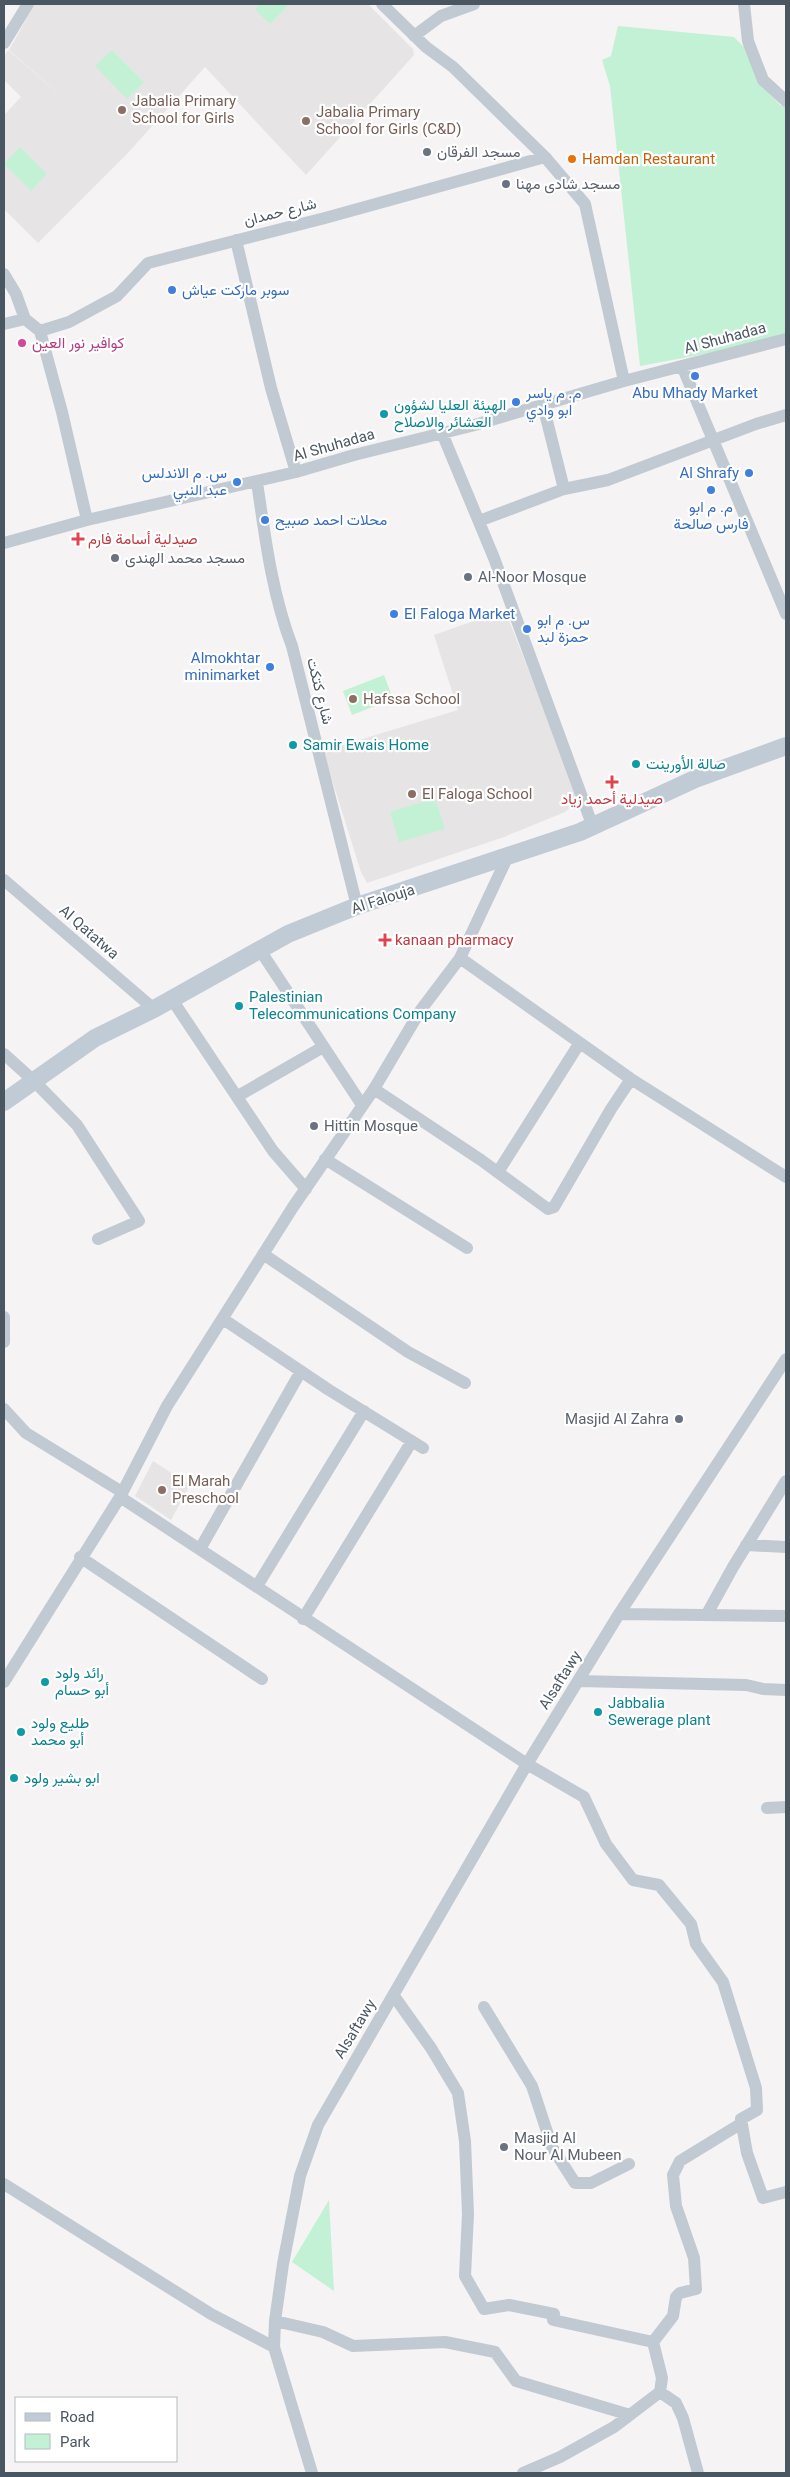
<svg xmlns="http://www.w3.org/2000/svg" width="790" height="2477" font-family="Roboto,Vazirmatn,sans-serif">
	<rect width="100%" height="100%" fill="#f5f3f3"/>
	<!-- education -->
	<path fill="#e6e4e5" d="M35 4H368L413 49 414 55 306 175 205 67 127 154 38 243 4 209V115L21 97 4 80V57L8 50 75 108 9 50Z
		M505 610 578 796 577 801 565 812 504 837 367 883 361 872 323 751 458 710 434 635Z
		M153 1461 190 1485 171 1520 135 1496Z"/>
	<!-- green -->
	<path fill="#c3f1d5" d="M260 4H290L270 24 255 9Z
		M618 26 734 37 749 52 757 81 780 105 786 107V339L640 366 610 86 602 60 611 56Z
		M112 50 144 82 127 99 95 66Z
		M20 147 47 174 31 191 4 164Z
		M384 675 393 699 352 715 343 691Z
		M435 798 445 829 399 842 390 812Z
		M329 2200 334 2291 292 2262Z"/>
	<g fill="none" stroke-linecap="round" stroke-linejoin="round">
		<!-- minor -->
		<path stroke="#c1cad2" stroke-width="12" d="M382 4 426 47 453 67 545 157 585 204 624 381
			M744 4 748 41 763 80 786 101
			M414 36 441 16 474 4
			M4 43 28 4
			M236 240 271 388 296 472
			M4 274 16 294 25 319 40 331 62 412 87 520
			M4 324 25 319
			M40 331 69 322 117 296 148 263 325 218 545 157
			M682 366 786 614
			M543 405 564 489 608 480 756 424 786 415
			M442 433 494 558 593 827
			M257 482C265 537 272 594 292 646L357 906
			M479 521 564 489
			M4 543 87 520 296 472 354 455 471 426 624 381 786 339
			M4 880 154 1009
			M260 950 362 1105
			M460 958 631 1079 786 1177
			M171 998 273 1151 306 1189
			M4 1054 34 1081 77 1125 139 1221 98 1239
			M374 1089 481 1160 548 1209 554 1207 611 1109 631 1079
			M238 1096 323 1047
			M325 1159 467 1248
			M498 1172 579 1044
			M263 1254 408 1352 465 1383
			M4 1317V1342
			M223 1319 329 1390 423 1448
			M4 1409 26 1433 122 1492
			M120 1497 527 1764 584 1797 606 1844 633 1880 659 1885 691 1924 696 1944 723 1982 756 2088 757 2110 741 2119 747 2153 763 2198 786 2192
			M746 1545 786 1547
			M200 1549 301 1371
			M80 1557 262 1679
			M257 1586 364 1411
			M619 1614 786 1616
			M707 1614 733 1567 786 1481
			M303 1619 412 1441
			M579 1681 746 1685 763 1689 786 1690
			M4 1682 120 1497 167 1406 293 1207 374 1089 420 1011 460 958 507 858
			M767 1808 786 1807
			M394 1996 431 2048 458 2093 465 2141 468 2214 465 2276 484 2309 509 2305 554 2314 553 2320 653 2342 662 2378 660 2392 676 2403 683 2418 698 2473
			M484 2007 532 2086 552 2147 575 2183H591L629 2164
			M4 2184 211 2314 274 2347
			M275 2321 323 2332 353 2346 445 2342 495 2352 516 2381 630 2415
			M653 2342 673 2316 676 2297 680 2293 696 2289 694 2258 676 2206 673 2175 680 2161 742 2123
			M312 2473 274 2347 275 2321 283 2264 300 2176 318 2125 527 1764 619 1614 786 1359
			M523 2473 560 2457 614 2427 660 2392"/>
		<!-- secondary -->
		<path stroke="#c1cbd6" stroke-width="18" d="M4 1102 95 1038 154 1009 288 934 357 906 580 832 695 779 786 746"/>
	</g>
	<!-- markers -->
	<g fill="#8d6e63" stroke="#fff" stroke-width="2">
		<circle cx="122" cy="110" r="5"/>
		<circle cx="306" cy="121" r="5"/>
		<circle cx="353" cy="699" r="5"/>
		<circle cx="412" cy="794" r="5"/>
		<circle cx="162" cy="1490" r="5"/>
	</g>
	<g fill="#6b7280" stroke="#fff" stroke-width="2">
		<circle cx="427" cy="152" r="5"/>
		<circle cx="506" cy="184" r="5"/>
		<circle cx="115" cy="558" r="5"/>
		<circle cx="468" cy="577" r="5"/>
		<circle cx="314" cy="1126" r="5"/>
		<circle cx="679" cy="1419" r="5"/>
		<circle cx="504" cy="2147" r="5"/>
	</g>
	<circle fill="#e8710a" stroke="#fff" stroke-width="2" cx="572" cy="159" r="5"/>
	<g fill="#3f7fe0" stroke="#fff" stroke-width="2">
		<circle cx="172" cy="290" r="5"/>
		<circle cx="695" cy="376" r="5"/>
		<circle cx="516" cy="402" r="5"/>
		<circle cx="749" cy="473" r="5"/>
		<circle cx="237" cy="482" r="5"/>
		<circle cx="711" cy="490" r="5"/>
		<circle cx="265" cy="520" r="5"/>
		<circle cx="394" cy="614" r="5"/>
		<circle cx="527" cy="629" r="5"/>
		<circle cx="270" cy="667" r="5"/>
	</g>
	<circle fill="#d1479c" stroke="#fff" stroke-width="2" cx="22" cy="343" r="5"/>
	<g fill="#0f9aa8" stroke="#fff" stroke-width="2">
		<circle cx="384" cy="414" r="5"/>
		<circle cx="293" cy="745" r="5"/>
		<circle cx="636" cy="764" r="5"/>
		<circle cx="239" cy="1006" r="5"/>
		<circle cx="45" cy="1682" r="5"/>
		<circle cx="598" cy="1712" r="5"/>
		<circle cx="21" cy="1732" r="5"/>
		<circle cx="14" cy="1778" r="5"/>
	</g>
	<g fill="#e0444e" stroke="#fff" stroke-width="2">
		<path d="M75.5 531.5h5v5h5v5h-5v5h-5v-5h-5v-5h5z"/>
		<path d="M609.5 774.5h5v5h5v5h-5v5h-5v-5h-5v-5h5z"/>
		<path d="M382.5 932.5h5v5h5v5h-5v5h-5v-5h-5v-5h5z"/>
	</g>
	<g text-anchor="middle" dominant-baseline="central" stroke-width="4.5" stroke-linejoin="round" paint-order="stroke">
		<!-- education labels -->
		<g font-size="15" fill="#785e54" stroke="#fff" text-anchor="start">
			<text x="132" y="101">Jabalia Primary<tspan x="132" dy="17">School for Girls</tspan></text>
			<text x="316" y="112">Jabalia Primary<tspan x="316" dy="17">School for Girls (C&amp;D)</tspan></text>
			<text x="363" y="699">Hafssa School</text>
			<text x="422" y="794">El Faloga School</text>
			<text x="172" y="1481">El Marah<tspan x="172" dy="17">Preschool</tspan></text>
		</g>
		<!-- worship labels -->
		<g font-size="15" fill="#5b616d" stroke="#fff" text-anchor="start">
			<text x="437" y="152">مسجد الفرقان</text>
			<text x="516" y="184">مسجد شادى مهنا</text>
			<text x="125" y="558">مسجد محمد الهندى</text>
			<text x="478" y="577">Al-Noor Mosque</text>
			<text x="324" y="1126">Hittin Mosque</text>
			<text x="669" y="1419" text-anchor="end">Masjid Al Zahra</text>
			<text x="514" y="2138">Masjid Al<tspan x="514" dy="17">Nour Al Mubeen</tspan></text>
		</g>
		<!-- food labels -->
		<g font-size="15" fill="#c56008" stroke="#fff" text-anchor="start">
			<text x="582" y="159">Hamdan Restaurant</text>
		</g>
		<!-- street labels -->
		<g font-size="15" fill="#4a5661" stroke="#fff">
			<text transform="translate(280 212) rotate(-14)">شارع حمدان</text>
			<text transform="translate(725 338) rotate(-15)">Al Shuhadaa</text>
			<text transform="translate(334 445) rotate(-16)">Al Shuhadaa</text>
			<text transform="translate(320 691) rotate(76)">شارع كتكت</text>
			<text transform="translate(383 899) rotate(-18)">Al Falouja</text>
			<text transform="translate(89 932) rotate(41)">Al Qatatwa</text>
			<text transform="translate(560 1680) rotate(-58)">Alsaftawy</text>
			<text transform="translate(355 2029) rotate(-59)">Alsaftawy</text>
		</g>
		<!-- shop labels -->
		<g font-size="15" fill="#366cbe" stroke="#fff" text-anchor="start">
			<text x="182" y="290">سوبر ماركت عياش</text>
			<text x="526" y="393">م. م ياسر<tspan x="526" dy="17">ابو وادي</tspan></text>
			<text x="695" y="393" text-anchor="middle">Abu Mhady Market</text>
			<text x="227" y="473" text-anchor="end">س. م الاندلس<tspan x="227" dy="17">عبد النبي</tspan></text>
			<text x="739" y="473" text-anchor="end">Al Shrafy</text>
			<text x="711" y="507" text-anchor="middle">م. م ابو<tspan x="711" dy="17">فارس صالحة</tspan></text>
			<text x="275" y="520">محلات احمد صبيح</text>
			<text x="404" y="614">El Faloga Market</text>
			<text x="537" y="620">س. م ابو<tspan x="537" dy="17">حمزة لبد</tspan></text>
			<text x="260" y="658" text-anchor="end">Almokhtar<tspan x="260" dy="17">minimarket</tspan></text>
		</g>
		<!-- hotel labels -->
		<g font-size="15" fill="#b23c85" stroke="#fff" text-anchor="start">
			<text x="32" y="343">كوافير نور العين</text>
		</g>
		<!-- culture labels -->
		<g font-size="15" fill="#0d838f" stroke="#fff" text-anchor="start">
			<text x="394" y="405">الهيئة العليا لشؤون<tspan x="394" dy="17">العشائر والاصلاح</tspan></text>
			<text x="303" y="745">Samir Ewais Home</text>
			<text x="646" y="764">صالة الأورينت</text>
			<text x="249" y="997">Palestinian<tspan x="249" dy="17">Telecommunications Company</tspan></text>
			<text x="55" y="1673">رائد ولود<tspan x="55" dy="17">أبو حسام</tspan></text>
			<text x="608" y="1703">Jabbalia<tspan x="608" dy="17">Sewerage plant</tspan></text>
			<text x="31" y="1723">طليع ولود<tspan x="31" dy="17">أبو محمد</tspan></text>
			<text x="24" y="1778">ابو بشير ولود</text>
		</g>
		<!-- health labels -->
		<g font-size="15" fill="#be3a42" stroke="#fff" text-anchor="start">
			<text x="88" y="539">صيدلية أسامة فارم</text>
			<text x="612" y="799" text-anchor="middle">صيدلية أحمد زياد</text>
			<text x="395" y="940">kanaan pharmacy</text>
		</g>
	</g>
	<!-- border -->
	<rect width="790" height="2477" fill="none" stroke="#4a5661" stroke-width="10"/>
	<!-- legend -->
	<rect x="15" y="2397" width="162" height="65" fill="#ffffff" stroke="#b7bbc0"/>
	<rect x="25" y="2413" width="25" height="8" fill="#c1cbd6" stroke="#b7bbc0"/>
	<text x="60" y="2422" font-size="15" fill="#4a5661">Road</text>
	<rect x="25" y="2434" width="25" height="15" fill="#c3f1d5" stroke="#b7bbc0"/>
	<text x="60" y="2447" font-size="15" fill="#4a5661">Park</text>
</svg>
